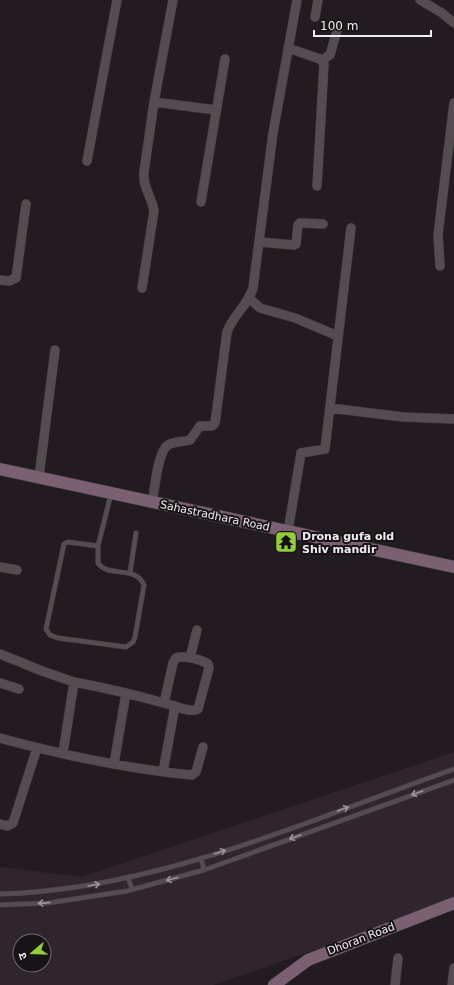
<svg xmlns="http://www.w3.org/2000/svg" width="454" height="985" font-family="'DejaVu Sans','Noto Sans Devanagari',sans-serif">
	<rect width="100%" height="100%" fill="#221c20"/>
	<!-- built -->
	<path fill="#30252c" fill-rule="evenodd" d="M454 752V902L213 985H0V867L82 877ZM20 941H44V965H20Z"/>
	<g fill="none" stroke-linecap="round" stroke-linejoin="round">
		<!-- lane casing -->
		<g stroke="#3e393c" stroke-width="5.5">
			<path id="lane" d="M98 546 68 542 64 544 46 629 50 635 58 638 126 647 133 642 135 637 144 585C136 565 108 578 98 563V546L111 494
				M130 573 136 533
				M201 858 204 870
				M128 877 132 889
				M0 894C157 890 308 820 454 769
				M0 905 48 903 127 891 204 870 454 780"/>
		</g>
		<!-- street casing -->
		<g stroke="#3e393c" stroke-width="10">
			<path id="street" d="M420 0 442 13 454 23
				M315 17 318 0
				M288 48 320 59 324 64 317 186
				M322 60 330 55 338 27
				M154 102 216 110
				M87 161 117 0
				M201 202 225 59
				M260 242 294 245 296 244 298 225 300 223 323 224
				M440 266 438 235 454 103
				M0 280 9 281 16 278 26 204
				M142 288 154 211C152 197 142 186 144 172L154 102 173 0
				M249 298 260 308 295 318 338 336
				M330 408 403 417 454 419
				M39 477 55 350
				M152 503C155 490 157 452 168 445 174 441 183 442 190 440L200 426H212L215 423 227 332C233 315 248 305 253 288L273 133 297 0
				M288 531 301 453 325 449 351 228
				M0 567 17 570
				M0 654 42 671 74 682 63 753
				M190 658 197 630
				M74 682C107 688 139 696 171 705 179 707 191 713 198 709L209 668 208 664C200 659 184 655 176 658L173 663 164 703
				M0 683 19 689
				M0 738C63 755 127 769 192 775L196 772 203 747
				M114 764 126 693
				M163 772 175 706
				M0 824 7 826 13 823 37 748
				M395 985 398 958
				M452 985 454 968"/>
		</g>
		<!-- secondary casing -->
		<g stroke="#3e393c" stroke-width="13">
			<path id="secondary" d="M0 469 454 567
				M274 985 308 960 454 903"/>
		</g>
		<!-- lane -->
		<use href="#lane" stroke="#534c50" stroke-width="4.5"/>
		<!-- street -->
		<use href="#street" stroke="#534c50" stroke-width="9"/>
		<!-- secondary -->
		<use href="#secondary" stroke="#7b6072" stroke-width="12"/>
	</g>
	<!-- one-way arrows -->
	<defs><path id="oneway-shaft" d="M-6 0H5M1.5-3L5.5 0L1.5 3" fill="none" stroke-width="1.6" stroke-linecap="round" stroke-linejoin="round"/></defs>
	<g stroke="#9a9498">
		<use href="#oneway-shaft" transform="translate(417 793) rotate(160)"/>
		<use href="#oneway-shaft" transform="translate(343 809) rotate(-20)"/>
		<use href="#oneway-shaft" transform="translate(295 837) rotate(160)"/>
		<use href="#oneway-shaft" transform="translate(220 852) rotate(-19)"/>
		<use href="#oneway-shaft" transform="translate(172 879) rotate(165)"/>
		<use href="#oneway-shaft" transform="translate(94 885) rotate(-10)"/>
		<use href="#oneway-shaft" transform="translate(44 903) rotate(176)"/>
	</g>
	<!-- icons -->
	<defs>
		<g id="temple-square" transform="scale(1.15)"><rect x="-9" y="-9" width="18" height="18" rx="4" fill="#92cd3e" stroke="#181316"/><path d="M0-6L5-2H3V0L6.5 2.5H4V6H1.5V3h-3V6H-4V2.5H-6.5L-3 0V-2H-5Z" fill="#111"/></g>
	</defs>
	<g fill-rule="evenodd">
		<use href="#temple-square" x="286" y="542"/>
	</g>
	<g text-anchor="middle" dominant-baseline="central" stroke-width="4" stroke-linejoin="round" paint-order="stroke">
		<!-- street labels -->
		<g font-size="11" fill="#f1ecef" stroke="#181316">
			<text transform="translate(215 516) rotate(12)">Sahastradhara Road</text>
			<text transform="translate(361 939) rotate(-21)">Dhoran Road</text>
		</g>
		<!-- poi labels -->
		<g font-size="11" font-weight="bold" fill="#f1ecef" stroke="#181316" text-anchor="start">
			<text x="302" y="536">Drona gufa old<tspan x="302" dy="13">Shiv mandir</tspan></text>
		</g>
	</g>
	<!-- north arrow -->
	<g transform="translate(32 953) rotate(251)"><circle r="19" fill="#181316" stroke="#6f6a6d"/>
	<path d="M0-3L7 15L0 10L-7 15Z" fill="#92cd3e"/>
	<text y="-6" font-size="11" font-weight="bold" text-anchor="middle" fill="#f1ecef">उ</text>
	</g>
	<!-- scale -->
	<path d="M314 30v6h117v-6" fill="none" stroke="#f1ecef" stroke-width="2"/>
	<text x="320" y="30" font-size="12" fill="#f1ecef" stroke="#181316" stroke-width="3" paint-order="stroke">100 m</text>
</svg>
